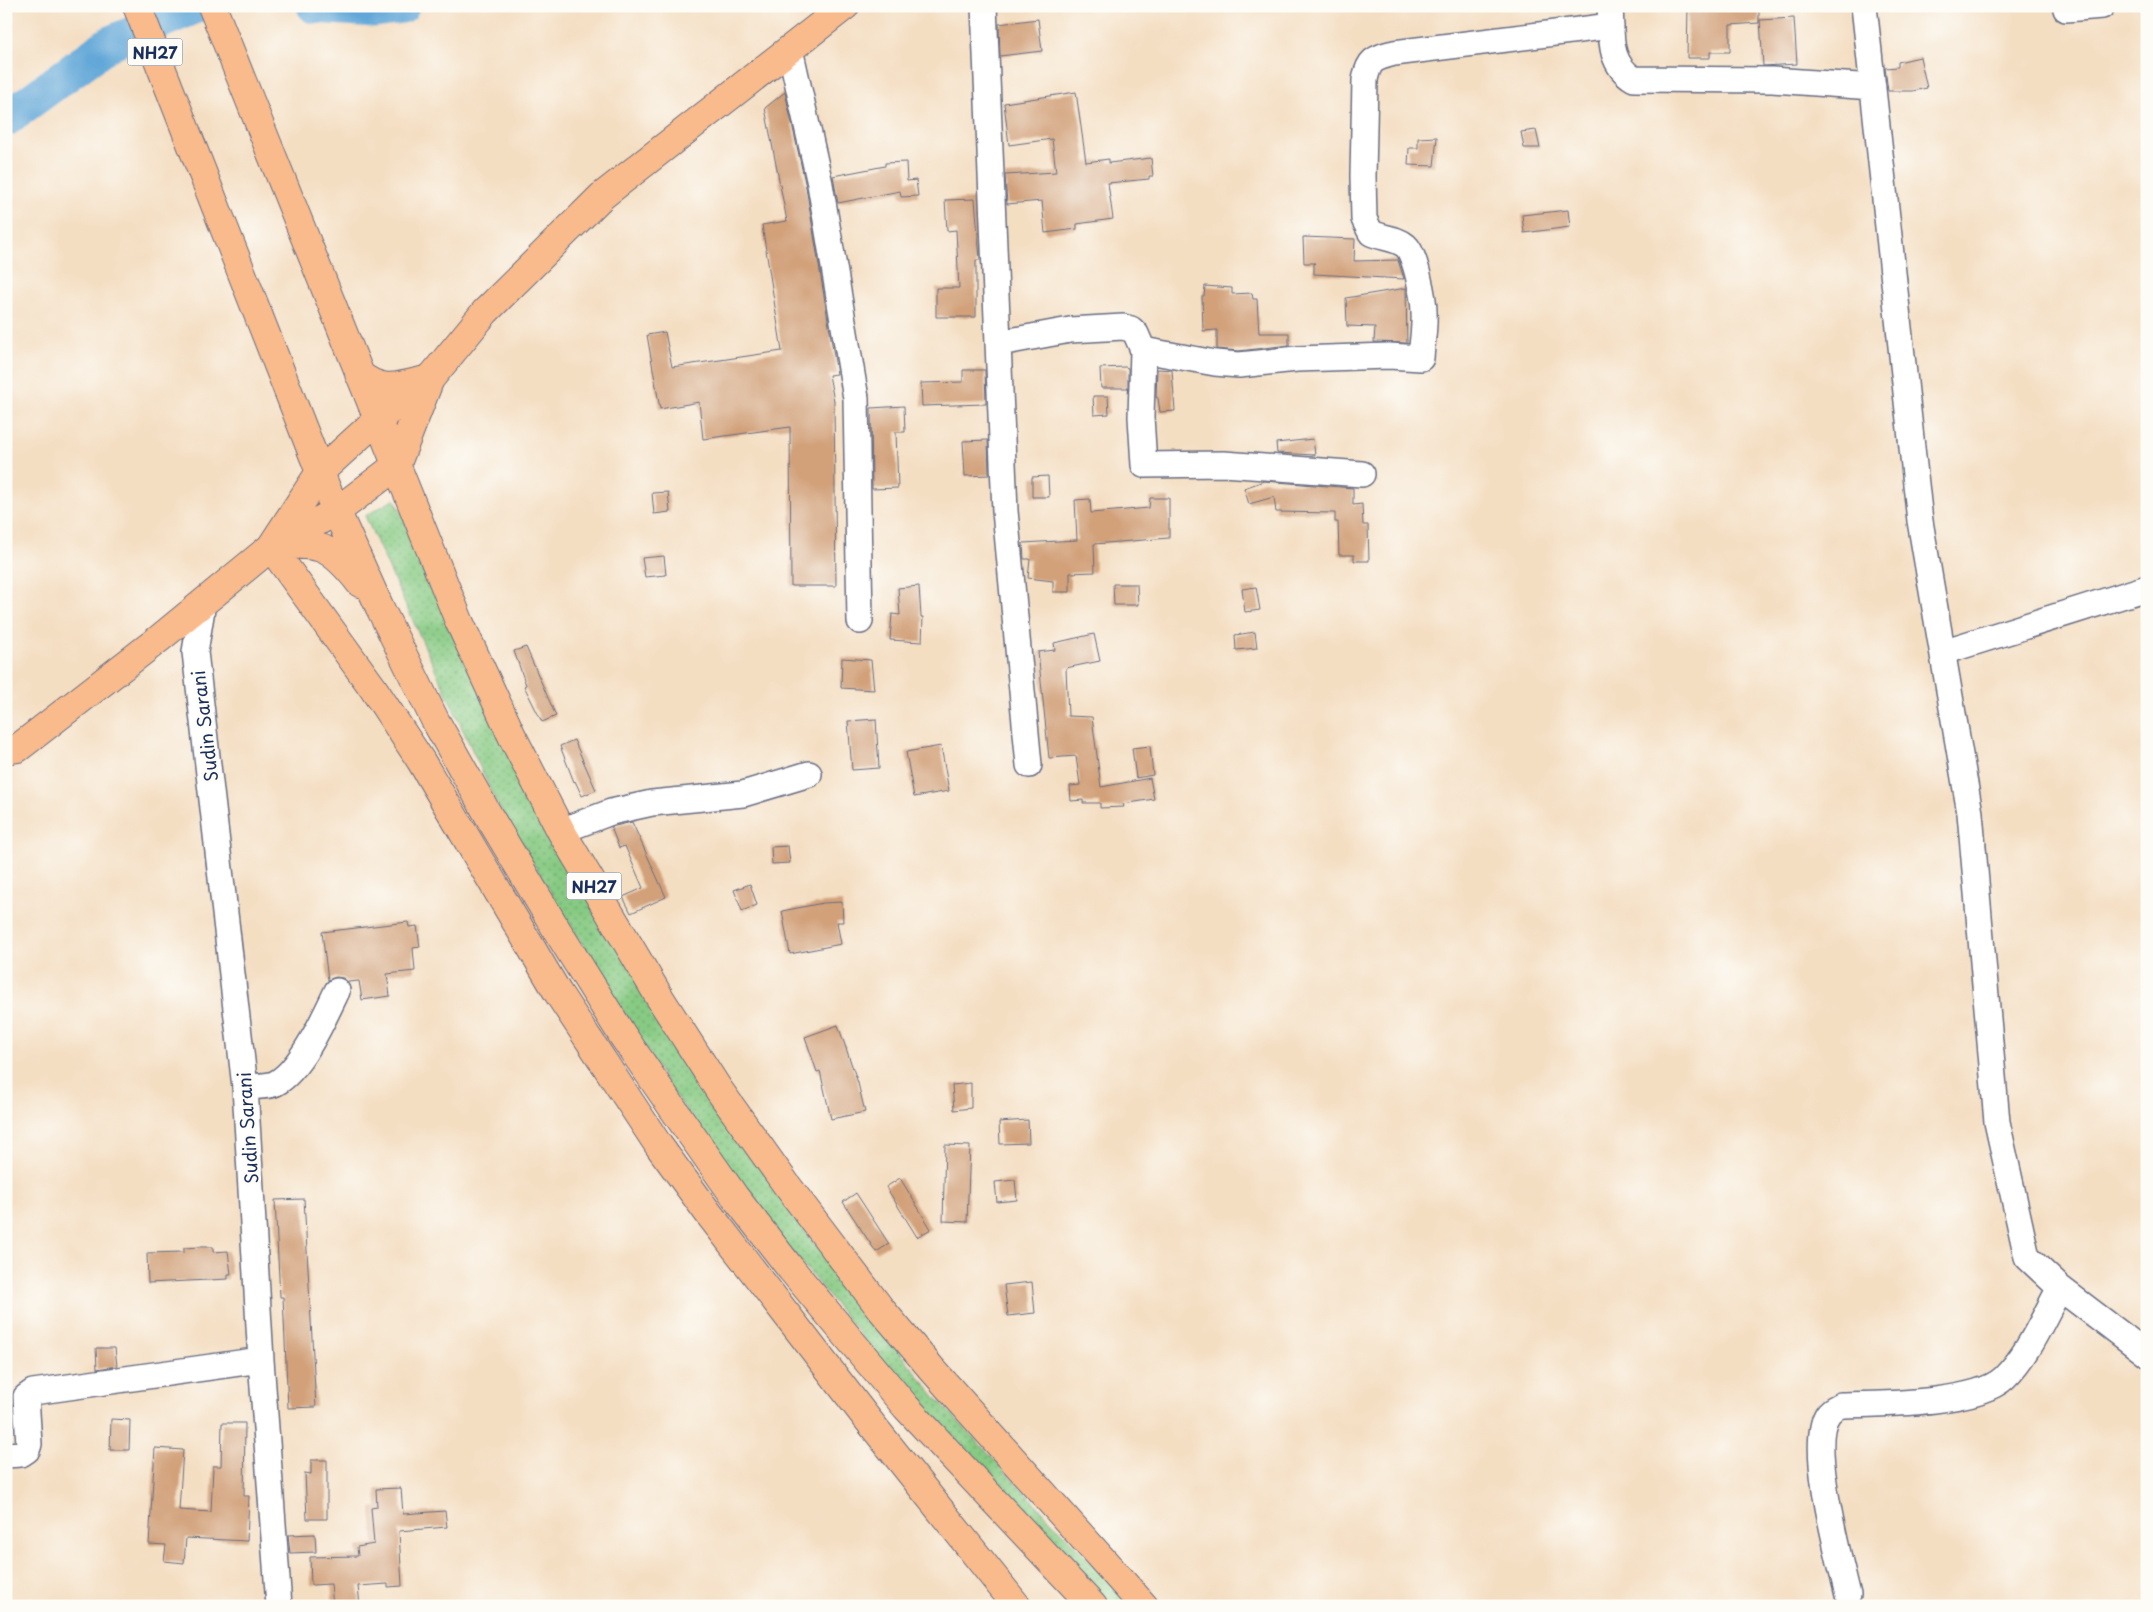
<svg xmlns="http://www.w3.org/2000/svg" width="2153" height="1612" font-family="'Playpen Sans',sans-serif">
	<defs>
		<pattern id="grass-dots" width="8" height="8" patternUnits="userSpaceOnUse" patternTransform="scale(1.25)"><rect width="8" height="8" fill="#87ca83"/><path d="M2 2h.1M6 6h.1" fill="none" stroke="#6ea46e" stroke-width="1.8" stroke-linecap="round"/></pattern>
	</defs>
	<rect width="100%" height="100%" fill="#fdfcf7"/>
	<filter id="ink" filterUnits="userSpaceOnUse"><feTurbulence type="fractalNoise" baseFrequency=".02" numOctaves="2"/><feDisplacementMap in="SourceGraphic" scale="10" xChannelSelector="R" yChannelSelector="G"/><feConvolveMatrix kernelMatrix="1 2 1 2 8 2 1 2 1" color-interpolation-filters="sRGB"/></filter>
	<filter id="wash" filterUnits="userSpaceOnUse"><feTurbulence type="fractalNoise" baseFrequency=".0096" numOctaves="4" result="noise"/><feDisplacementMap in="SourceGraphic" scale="20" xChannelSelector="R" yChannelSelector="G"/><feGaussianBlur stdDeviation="1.12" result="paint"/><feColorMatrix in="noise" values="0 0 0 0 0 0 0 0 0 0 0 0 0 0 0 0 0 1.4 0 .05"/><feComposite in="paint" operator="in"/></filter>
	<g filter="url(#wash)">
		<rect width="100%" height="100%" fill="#f4dec2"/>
		<!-- grass -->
		<path fill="url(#grass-dots)" stroke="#517c70" d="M395 499 526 787 783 1203 936 1398 1132 1606H1106L925 1414 764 1217 671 1090 496 802 365 516Z"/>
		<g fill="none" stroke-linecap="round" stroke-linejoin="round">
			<!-- river -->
			<path stroke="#62a7d8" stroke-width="35" d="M314 6 375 10 402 6
				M6 119 110 43 197 6"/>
		</g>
		<g id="blocks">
			<!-- building -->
			<path fill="#d2a17a" d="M1688 6H1759V23L1730 25V52H1710V58H1687Z
				M1794 18 1797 64 1763 66 1760 20Z
				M1038 19 1042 51 1000 56 999 24Z
				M1920 57 1927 88 1913 91H1888L1885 68 1898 67V62Z
				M785 92 806 187 837 374 829 375 834 401 836 586H791L790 427 703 439 699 402 660 409 647 335 665 332 672 367 782 351 762 225 787 221 765 108Z
				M1076 92 1086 162 1109 159V163L1151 158 1153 176H1149V179L1108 183 1113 219 1077 224V229L1045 233 1042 201 1007 204 1005 175 1056 172 1052 139 1009 145 1004 103Z
				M1536 130 1540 148H1524L1521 132Z
				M1437 137 1434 166 1408 165 1409 148H1418V138Z
				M906 162 907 181 916 180 918 196 901 197 900 191 838 203 833 176 885 166V163Z
				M975 199 980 260H976V317H936V288H959L956 230 947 231 945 200Z
				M1568 210 1570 227 1524 233 1522 215Z
				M1303 237 1355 239 1354 261 1398 260 1404 279 1314 274V264L1315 263H1304Z
				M1205 286 1232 288V294L1252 293 1253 299H1257L1259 333H1289V345L1239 351 1217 349V330L1203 331 1202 296H1204Z
				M1406 288 1407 343 1374 342 1375 327 1347 326 1346 298Z
				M1125 367 1128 368V388H1101L1100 368Z
				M1157 369 1172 370 1175 411 1160 412 1158 398 1156 397Z
				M963 370H985L986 404 922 406 921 383 963 382Z
				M1093 396H1108L1109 414 1094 415Z
				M904 406 905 432H896L898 488 872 489 871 408Z
				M1313 439 1315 455 1277 453 1276 443Z
				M988 440 989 475 965 476 963 441Z
				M1048 476 1049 497H1032V477Z
				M1264 481 1353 488V505L1362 504 1363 525H1368L1369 561H1354V555H1339L1338 522H1335V513L1276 512 1274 497 1249 504 1244 488Z
				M668 492 670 512 654 514 652 493Z
				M1150 498H1169V538L1094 544 1095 572 1070 573V592H1053V581L1028 578 1030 559H1024L1023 543 1077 540 1075 500 1090 499 1091 513 1149 508Z
				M664 556 666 575 645 577 642 558Z
				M1113 584H1137L1138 605H1114Z
				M919 586 921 617H923L922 642 890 640 892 614 900 615 898 588Z
				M1256 587 1260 610 1245 612 1242 589Z
				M1255 632 1257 648 1236 650 1235 635Z
				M1094 634 1100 661 1066 668 1068 716 1092 717 1101 787 1150 778 1154 799 1123 804 1124 807 1100 808V803H1083V800L1071 801 1070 786 1080 785 1076 756 1049 758 1038 652 1055 650 1054 643Z
				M526 647 556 716 542 722 524 686 526 685 514 651Z
				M842 658 871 660 874 690 841 688Z
				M876 719 879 768 852 770 848 721Z
				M574 740 596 790 582 796 575 781 574 782 560 746Z
				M941 746 949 791 914 797 906 752Z
				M1150 746 1153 775 1136 778 1132 748Z
				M632 822 666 897 631 913 623 897 643 888 625 846 619 848 611 827Z
				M788 846 790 863 772 864 771 847Z
				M750 884 757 905 742 911 734 890Z
				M842 902 843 922H837L841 944 790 954 782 911 823 903Z
				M408 922 409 927 417 926 420 947 413 948 415 971 387 974 390 996 362 1000 359 981 348 982 343 978 336 977 328 980 322 932Z
				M838 1025 858 1083 865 1112 831 1119 820 1071 817 1072 805 1037Z
				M971 1083V1108L954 1110 952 1085Z
				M1028 1120 1029 1143 1000 1144 999 1122Z
				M945 1145 970 1146 967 1222 943 1221Z
				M900 1178 931 1229 917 1237 886 1187Z
				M1015 1180 1017 1200 997 1202 995 1182Z
				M856 1193 889 1244 876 1252 843 1202Z
				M304 1199 316 1407 288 1408 283 1297H280L275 1200Z
				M199 1247H213V1252L228 1251 231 1274H228V1279L148 1283 147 1253 184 1252V1248Z
				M1032 1282 1035 1313 1008 1316 1004 1285Z
				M96 1348H115L117 1366 97 1369Z
				M111 1419 130 1420 129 1450H110Z
				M222 1423H245L244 1496H249L247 1541 186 1538 184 1563 164 1561 166 1545 149 1544 155 1448 183 1450 179 1510 211 1512 213 1466H221Z
				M311 1460H327V1519H307L305 1473 311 1474Z
				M401 1488 403 1514 445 1511 447 1527 399 1531 402 1586 388 1587V1584L358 1586 360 1606H333L331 1584 311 1585 310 1557 358 1556 357 1547 374 1544 371 1508 377 1507 376 1489Z
				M315 1534 316 1552 290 1553 288 1535Z"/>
		</g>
	</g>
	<g filter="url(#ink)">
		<use href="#blocks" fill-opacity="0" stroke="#676c81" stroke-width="1"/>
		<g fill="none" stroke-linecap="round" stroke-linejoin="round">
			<!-- minor casing -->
			<g stroke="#676c81" stroke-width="28">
				<path id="minor" d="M984 6 1005 511 1029 765
					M1610 6C1612 34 1607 63 1634 79L1772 80 1873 87
					M1864 6 1920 521 1970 813 1997 1122 2027 1257 2060 1288 2147 1354
					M2066 9 2102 6
					M790 49 820 184 856 398 860 621
					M999 343 1070 330 1123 327 1131 329 1136 334 1143 350 1141 417 1144 465 1224 464 1362 474
					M1143 350 1215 363 1239 365 1297 359 1389 356 1421 358C1422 343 1425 327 1424 312 1424 299 1415 253 1406 246 1397 238 1382 238 1371 233L1364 219 1363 176 1365 80C1369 59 1375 58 1394 53L1611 26
					M203 603 195 652 245 1087 261 1360 279 1606
					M1943 652 2147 588
					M561 831 611 812 652 803 743 794 809 774
					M245 1087C254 1086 269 1087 276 1083 301 1070 325 1016 337 991
					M6 1455 21 1454 27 1450 29 1444 26 1397 33 1392 261 1360
					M1848 1595C1840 1561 1807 1442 1828 1414 1830 1410 1837 1407 1841 1405 1879 1404 1977 1404 2004 1378 2029 1354 2043 1318 2060 1288"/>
			</g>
			<!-- major casing -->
			<g stroke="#676c81" stroke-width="30">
				<path id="major" d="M430 379 396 466 337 511 271 547 320 472 377 420 430 379 485 312 602 196 845 6
					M6 750 18 748 160 638 271 547"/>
			</g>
			<!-- highway casing -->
			<g stroke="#676c81" stroke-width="30">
				<path id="highway" d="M137 6 327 490 380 608 435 720 490 818 558 932 623 1036 683 1123 735 1197 791 1269 906 1407 1093 1606
					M212 6 459 621 512 736 561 831 660 998 719 1090 786 1184 880 1308 931 1368 1144 1606
					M359 374C383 395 402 385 430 379
					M360 583C331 546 318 540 271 547L373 688 421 761 558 993 659 1146 709 1214 865 1416 1017 1606"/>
			</g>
			<!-- minor -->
			<use href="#minor" stroke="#fff" stroke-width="25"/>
			<!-- major -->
			<use href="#major" stroke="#fabb8c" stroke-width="28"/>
			<!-- highway -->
			<use href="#highway" stroke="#fabb8c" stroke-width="28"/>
		</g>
	</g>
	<g text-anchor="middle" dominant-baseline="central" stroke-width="5" stroke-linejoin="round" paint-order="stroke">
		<!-- shield labels -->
		<g fill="#fdfcf7" stroke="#5f6c8c" stroke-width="1">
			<rect x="127.5" y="38.5" width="55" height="27" rx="4"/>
			<rect x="566.5" y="872.5" width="55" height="27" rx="4"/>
		</g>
		<g font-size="16" font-weight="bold" fill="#1b2f5e">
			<text x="155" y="52">NH27</text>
			<text x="594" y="886">NH27</text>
		</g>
		<!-- street labels -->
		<g font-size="18" fill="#1b2f5e" stroke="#fdfcf7">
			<text transform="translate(204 726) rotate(-97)">Sudin Sarani</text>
			<text transform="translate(247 1128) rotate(-94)">Sudin Sarani</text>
		</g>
	</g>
	<!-- margin -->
	<rect width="2153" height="1612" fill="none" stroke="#fdfcf7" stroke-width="25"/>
</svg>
